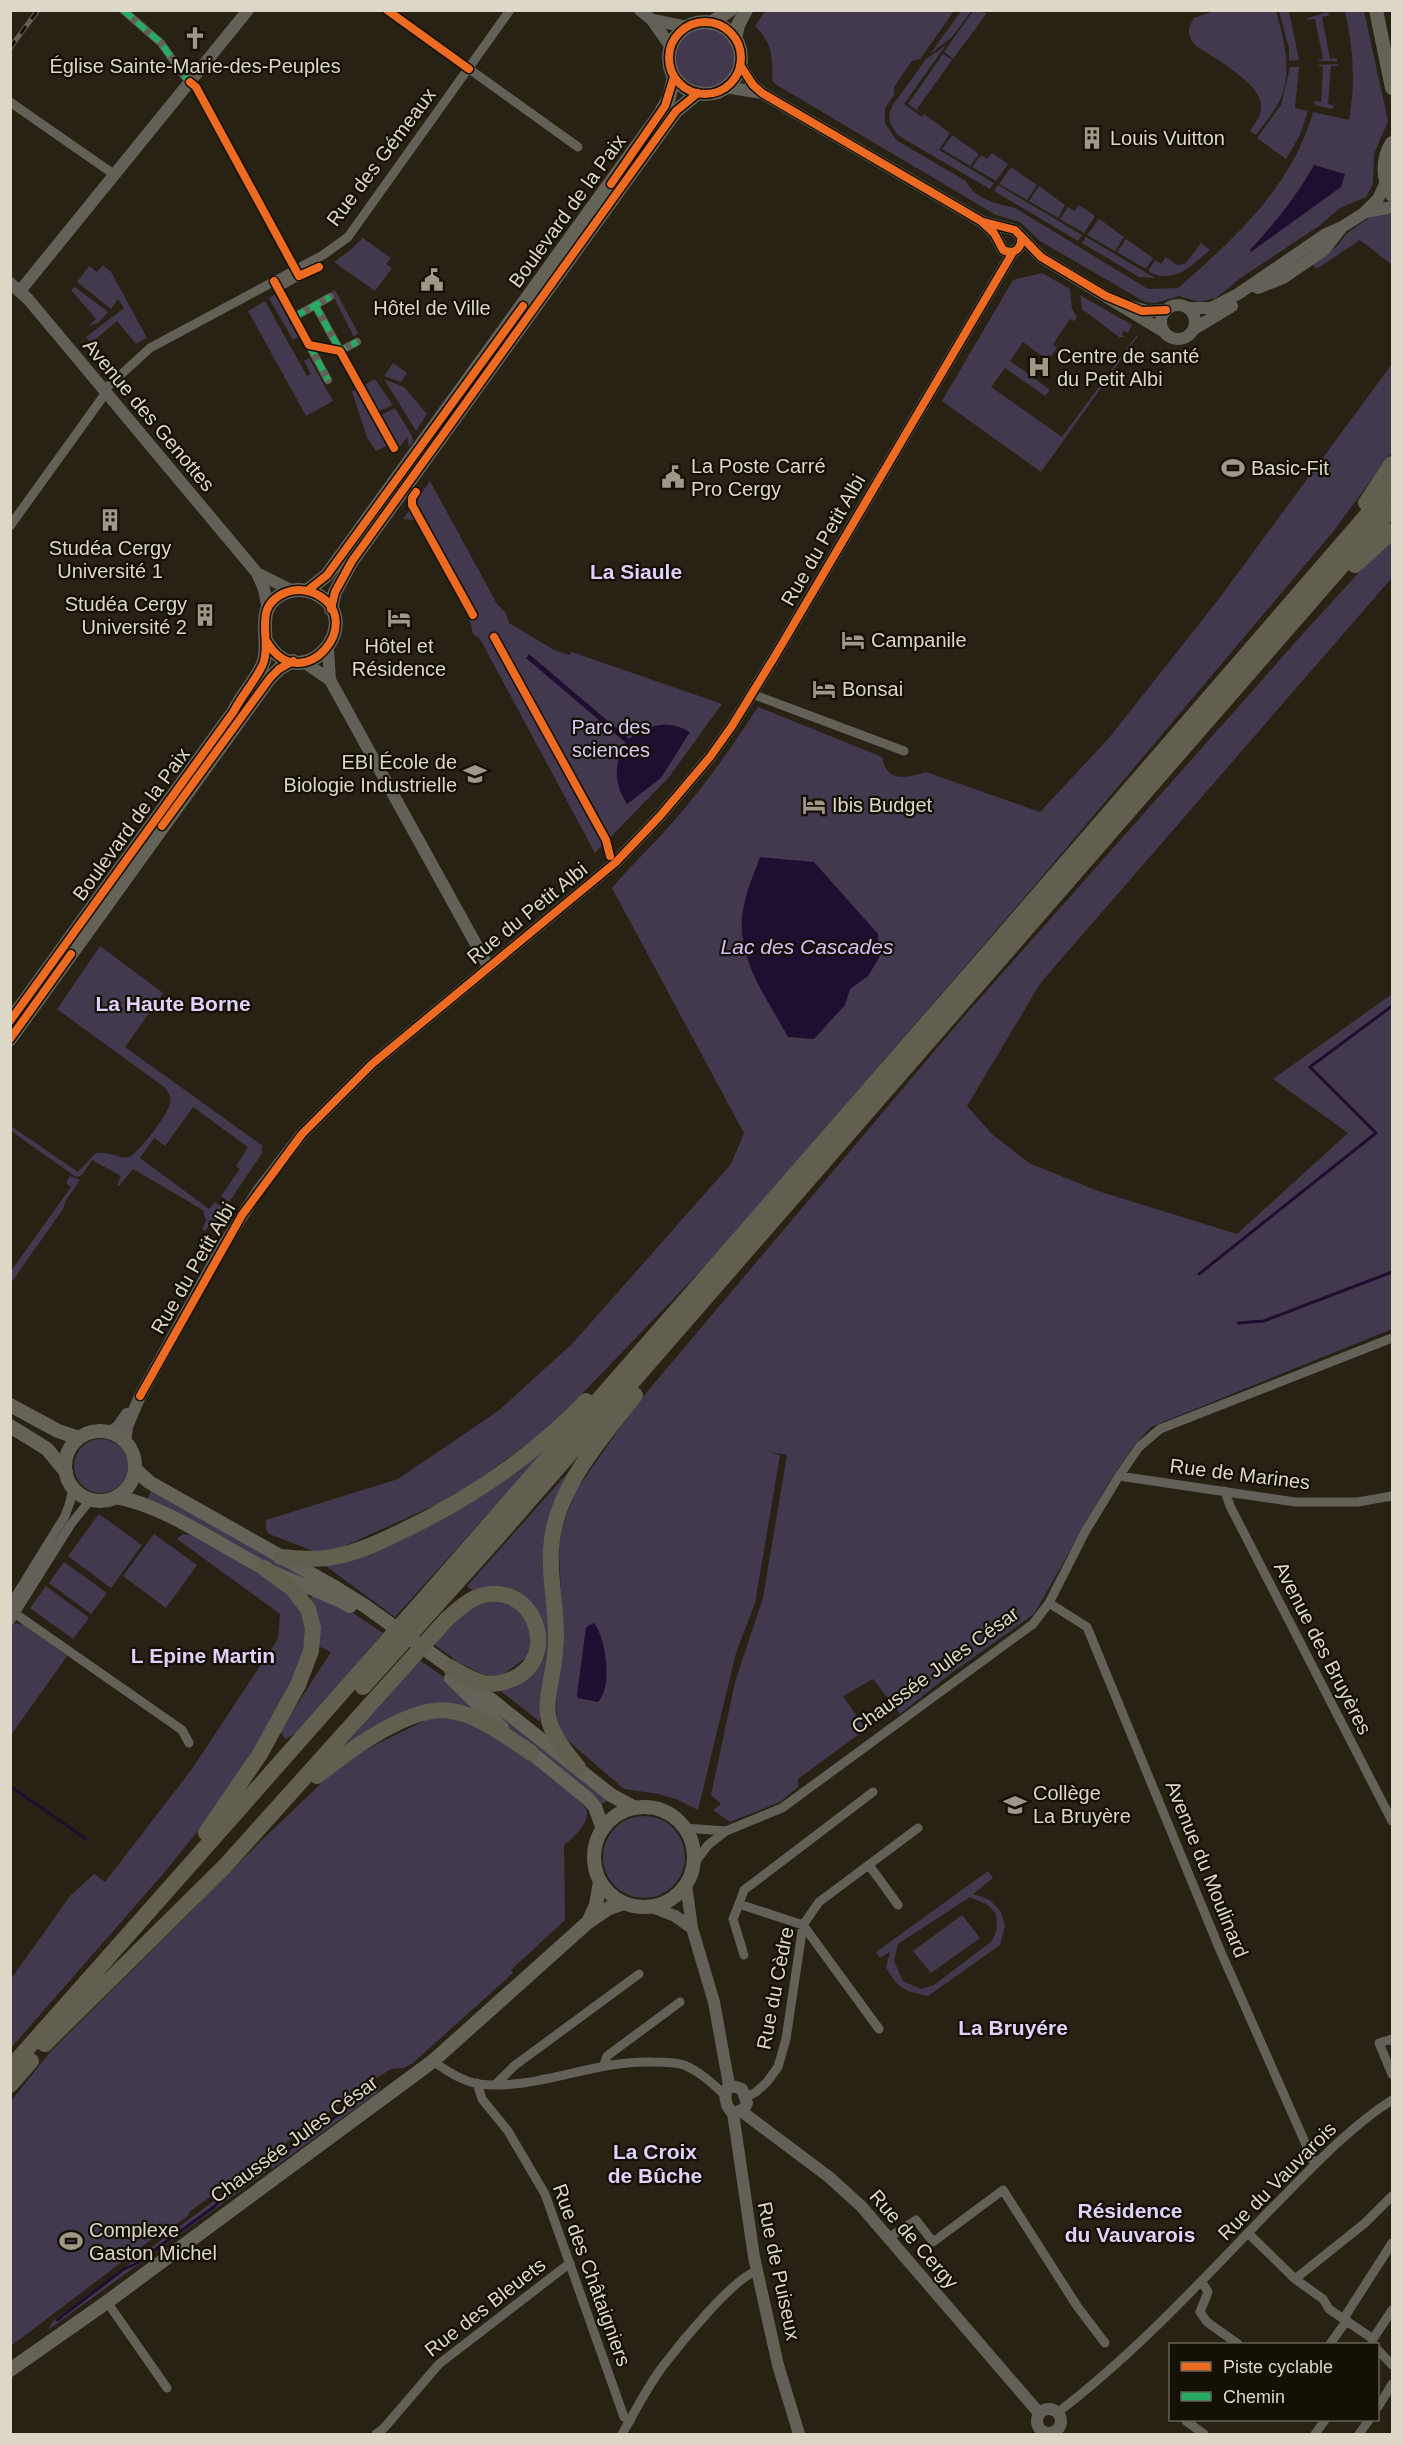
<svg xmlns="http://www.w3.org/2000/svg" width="1403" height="2445" font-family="Helvetica,sans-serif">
	<rect width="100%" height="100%" fill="#272213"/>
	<!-- green -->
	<path fill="#42394f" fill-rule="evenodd" d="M765 11H954L920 59 912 61 894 87V95L885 108V123L896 140 966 181C974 199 998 204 1015 208L1148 289 1178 288C1235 238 1292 187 1313 112L1349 120C1356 82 1353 48 1345 11H1364L1388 121 1374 154 1373 184 1366 197 1340 208 1319 226 1239 279 1216 298 1199 302 1179 296 1155 303 1145 302 1040 241 1020 222 996 215 775 84 772 80C773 57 772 42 755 26Z
		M961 11H971L952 37 930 54Z
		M973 11 987 13 953 59 944 52Z
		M1214 11H1276C1284 39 1294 76 1278 104 1272 115 1263 125 1256 135L1250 131C1255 123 1262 115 1261 105 1261 84 1213 57 1196 46 1187 37 1187 28 1194 18Z
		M1279 11H1289L1299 60 1289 61V48Z
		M1327 12 1330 15 1322 17 1330 59 1337 58V61H1316L1323 59 1315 19 1307 20 1308 18Z
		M675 58a30 30 0 1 1 60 0a30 30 0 1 1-60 0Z
		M946 45 904 104 922 117 924 114 950 133 939 150 994 183 990 189 902 138C891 129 885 118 893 105L926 59Z
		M943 54 952 60 917 109 921 113 908 104Z
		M1338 64V66H1331L1328 104 1335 106 1331 109 1315 105 1314 101 1321 102 1323 67 1316 65Z
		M1290 67H1299L1295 108 1308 111 1300 135 1286 159 1257 138 1281 105Z
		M952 135 979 154 970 166 942 149Z
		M992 153 1008 164 996 181 972 167 981 155 987 159Z
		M1011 167 1037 185 1027 200 999 184Z
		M998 185 1082 235 1078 241 994 191Z
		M1039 186 1065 205 1058 218 1029 201Z
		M1079 205 1095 216 1084 233 1060 219 1068 207 1074 211Z
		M1392 213V265L1360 240 1318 268 1314 267 1313 263 1337 246 1346 234 1370 217 1378 214Z
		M1099 219 1124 237 1115 251 1087 235Z
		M1086 237 1155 278 1139 277 1082 243Z
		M363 238 391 258 386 264 392 268 375 291 334 262 348 252Z
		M1126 239 1153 258 1146 269 1117 252Z
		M1201 243 1210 250C1191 266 1173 286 1148 271L1155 260 1161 264 1166 257 1177 265 1185 264Z
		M103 265 111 272 147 338 136 344 117 321 91 343 86 337 124 308 118 299 111 309 77 282 89 266 97 272Z
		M1042 273 1070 289 1072 309 1077 317 1074 321 1070 319 1053 344 1057 348 1044 366 1042 365 1046 359 1023 342 1010 361 1050 390 1045 396 1005 368 991 387 1062 437 1137 335 1138 336 1041 472 942 401 1013 280Z
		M75 287 108 312 98 323 88 326 96 319 71 290Z
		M335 290 358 333 354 337 331 292Z
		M275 294 298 337 293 340 269 298Z
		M1080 295 1132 325 1128 333 1124 331 1122 335 1125 337H1119L1082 309Z
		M265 301 307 376 311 374 304 361 309 358 333 401 306 416 248 311Z
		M393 363 407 373 401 382 384 376Z
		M1392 364V452L1332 533 1035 885 767 1196 705 1266 578 1398 537 1437 479 1479 444 1501 334 1551 316 1552 269 1534 266 1530V1520L398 1479 498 1411 572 1344 731 1164 744 1133 612 888C631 865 653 845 672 823 704 787 731 748 758 707L882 757C887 783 905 778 926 772L1040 812 1109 738 1218 600Z
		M375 379 393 405 379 411 364 385Z
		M384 379 404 387 427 414 416 431Z
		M358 388 387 446 376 451 367 437 352 392Z
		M395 408 412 436 413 441 409 447 407 437 398 449 381 415Z
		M430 481 497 604 506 613 509 623 554 650 569 655 572 652 722 704 669 777 595 853 480 639 473 634 470 621 415 520 403 519Z
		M1392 540V576L1390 580 1050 972 1040 984 967 1106 992 1134 1029 1163 1098 1191 1237 1234 1348 1133 1273 1079 1392 994V1329L1151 1427 1132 1448 1108 1484 1034 1614 949 1675 900 1714 873 1679 843 1696 866 1729 798 1779V1787L780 1802 730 1822 713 1810 721 1804 711 1795 735 1682 763 1598 787 1455 766 1451 780 1455 755 1603 736 1653 698 1810 676 1799 659 1794 624 1789 567 1740 561 1733 557 1719 556 1702 564 1645 559 1555 560 1534 575 1492 635 1406 959 1022 1308 628 1373 557Z
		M100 946 163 993 125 1047 263 1146 261 1150 263 1152 229 1202 221 1196 240 1169 236 1166 248 1147 193 1107 165 1146 154 1138 140 1158 209 1209 215 1202 224 1209 213 1228 209 1226 205 1231 202 1229 206 1221 203 1210 133 1169 119 1186 117 1185 121 1176 92 1160 82 1175 76 1177 11 1131V1126L78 1172 96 1153C108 1151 120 1159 129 1157 138 1154 168 1114 170 1104 172 1097 168 1092 164 1087L57 1009Z
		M70 1176 80 1180 66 1200 63 1209 11 1283V1271L71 1187 66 1183Z
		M74 1466a27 27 0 1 1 54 0a27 27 0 1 1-54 0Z
		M552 1443 395 1617 323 1564 344 1561Z
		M571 1469 562 1491 540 1722 498 1689 546 1640 540 1616 497 1586H488L473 1591 467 1586Z
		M152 1489 331 1591 295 1579 146 1501Z
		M99 1514 142 1545 111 1588 68 1556Z
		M154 1534 197 1565 166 1608 123 1576Z
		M183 1534 195 1536 282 1585 307 1621 301 1664 249 1759 210 1816 163 1874 11 2048V1979L70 1896 94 1874 105 1882 192 1769 278 1639 280 1614 177 1539Z
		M64 1562 107 1593 91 1614 49 1583Z
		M46 1586 89 1618 73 1639 30 1608Z
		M314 1594 341 1605 383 1633 296 1733 285 1739 280 1731 331 1652 316 1645 310 1599Z
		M500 1601 517 1609 531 1629 530 1649 526 1658 502 1675 494 1677 484 1675 458 1662 431 1642 443 1630 477 1604Z
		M15 1623 24 1625 67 1656 11 1735V1626Z
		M418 1659 451 1682 479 1713 454 1706 335 1757Z
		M464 1683 609 1800 600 1805 516 1736Z
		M438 1718C452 1718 470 1722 483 1728 498 1737 587 1798 587 1812 588 1825 573 1838 564 1845L565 1920 511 1970 513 1973 413 2063 404 2068 391 2069 375 2079 189 2212V2215L158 2238 156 2236 11 2346V2101L51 2051 264 1838 330 1775 355 1756 381 1742 426 1720Z
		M603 1857a41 41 0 1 1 82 0a41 41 0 1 1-82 0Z
		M988 1871 993 1878 973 1894 990 1900 1001 1912 1005 1926 1000 1945 928 1996C904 1991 898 1989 886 1967L890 1952 880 1958 876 1952ZM970 1897 988 1905 996 1914 997 1929 992 1941 934 1985 921 1989 903 1981 894 1961 898 1944Z
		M962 1915 980 1938 931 1973 913 1951Z
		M381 2086 378 2092 272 2169 268 2163 269 2161C297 2141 324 2121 353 2103 363 2097 370 2088 381 2086Z
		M258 2168 266 2172 48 2330 54 2320Z"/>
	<!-- water -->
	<path fill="#1e0e30" d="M1314 165 1345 174 1341 187 1251 252 1250 250C1275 223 1296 197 1314 165Z
		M529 654 629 739C648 725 668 719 690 732L661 778 627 804C614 784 613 763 626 743L526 658Z
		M760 857 814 862 878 934 879 958 868 976 850 989 845 1005 814 1039 788 1037C765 995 731 952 745 901 748 886 755 872 760 857Z
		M594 1623C606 1638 613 1688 598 1702L578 1698 577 1695 586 1627Z"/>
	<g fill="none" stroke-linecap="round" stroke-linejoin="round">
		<!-- stream -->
		<path stroke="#1e0e30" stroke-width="3" d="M1199 1274 1376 1133 1310 1067 1392 1006
			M1238 1323 1264 1321 1392 1272
			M10 1786 86 1839
			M271 2162 345 2110
			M57 2320 124 2269 137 2263 215 2206 223 2198 258 2172"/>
		<!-- pedestrian -->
		<path stroke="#636057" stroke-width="8" d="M123 10 161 43 185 77 190 82
			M296 269 299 276 319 267
			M274 281 328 380
			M278 288 299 276
			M315 305 394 448
			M294 317 330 297
			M309 345 340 351 357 342"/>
		<!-- minor -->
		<path stroke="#636057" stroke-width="9" d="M387 10 578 147
			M10 102 115 175
			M103 391 150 348 323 255 348 237 510 10
			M10 526 105 394
			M752 694 904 751
			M1119 1476 1295 1502H1358L1392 1496
			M1225 1491 1230 1506 1392 1821
			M1049 1603 1087 1627 1220 1950 1315 2165
			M10 1605 65 1516 70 1502 73 1487
			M10 1610 182 1730 189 1743
			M10 1621 71 1524 91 1499
			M684 1828 726 1831
			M693 1865 708 1845 726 1831 782 1808 1033 1624 1049 1603 1085 1532 1119 1476 1139 1447 1160 1429 1392 1338
			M869 1865 898 1905
			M739 1904 744 1890 873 1792
			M744 1955 733 1919 739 1904 803 1925 879 2029
			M1392 2041V2039L1379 2043 1392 2074
			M433 2061C445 2070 463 2081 478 2084 536 2091 594 2060 652 2062 663 2062 674 2062 684 2065 699 2071 713 2084 725 2095
			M604 2065 607 2056 680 2002
			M477 2083 482 2099 508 2131 545 2194 624 2417 630 2421
			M496 2084 514 2066 639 1974
			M746 2097 756 2092 767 2082 778 2067 786 2039 803 1925 819 1902 918 1828
			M1248 2233 1295 2279 1323 2299 1329 2309 1373 2339V2344
			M888 2238 916 2220 933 2242 1003 2190 1077 2306 1105 2343
			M1295 2279 1365 2223 1392 2196
			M1202 2282 1208 2292 1200 2312 1207 2322 1238 2344
			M107 2302 167 2388
			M1344 2318 1392 2243
			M1373 2339 1392 2310
			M1330 2344 1347 2320
			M1378 2350 1392 2365
			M1378 2407 1392 2384
			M1057 2413C1136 2353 1202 2280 1271 2209 1308 2172 1348 2128 1392 2100
			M1186 2421 1204 2434
			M376 2434 384 2428 439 2364 570 2263
			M622 2434C635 2412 647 2387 663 2366 679 2345 734 2277 757 2271
			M1043 2434 1044 2432
			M1315 2434 1325 2420
			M1359 2434 1369 2420"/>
		<!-- tertiary -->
		<path stroke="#636057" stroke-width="12" d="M640 10 652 20 671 47
			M653 20 687 27
			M740 65 753 85 762 93 981 221 994 233 1003 250C1014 255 1022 249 1021 237
			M725 87 762 93
			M1365 212 1392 207
			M984 222 1015 230 1041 257 1163 331
			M10 283 28 299 257 573 264 589 268 610
			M1258 288 1283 278 1324 250 1342 227
			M20 291 248 10
			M1161 322a17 17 0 1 1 34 0a17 17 0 1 1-34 0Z
			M1129 306 1148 311 1166 310
			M1188 308H1211L1238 294 1326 234 1342 227 1364 213 1378 199 1386 182
			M1194 329 1232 306
			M257 573 293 591
			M328 649 330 680
			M304 662 330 680 488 966
			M109 1432 118 1427 127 1414
			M125 1442 127 1427 140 1396 223 1246 258 1191 302 1134 372 1064 616 862 660 816 710 757 732 726 775 656 1013 252
			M686 1884 692 1928 714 2002 729 2085
			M652 1907 675 1916 692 1928
			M729 2085 742 2089 747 2103 744 2109 734 2113
			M729 2085C723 2093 725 2107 733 2113
			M741 2111 829 2177 861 2206 1039 2413
			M733 2113 754 2257 778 2365 799 2434
			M1037 2421a12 12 0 1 1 24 0a12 12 0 1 1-24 0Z"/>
		<!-- secondary -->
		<path stroke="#656257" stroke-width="14" d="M1376 10 1392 88
			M669 58a36 36 0 1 1 72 0a36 36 0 1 1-72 0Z
			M711 23 730 10
			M735 39 738 25 746 10
			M1392 143C1382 159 1382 178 1392 195
			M307 591 327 575 660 114 669 98 674 77
			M331 609 335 592 352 561 676 111 698 93
			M10 1021 234 711C242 695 256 680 263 664 273 639 250 606 287 592 296 589 306 590 314 593 371 619 302 701 267 642
			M10 1039 270 678 279 669 293 661
			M10 1405 58 1431 79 1438
			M10 1426 47 1449 66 1472
			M65 1466a35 35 0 1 1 70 0a35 35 0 1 1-70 0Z
			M135 1469 149 1482 333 1586 365 1606 450 1667 611 1795 635 1808
			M116 1497C164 1505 222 1547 266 1569 293 1583 323 1591 350 1606
			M451 1678 502 1728
			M523 1746 588 1799 595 1807 603 1829
			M594 1857a50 50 0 1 1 100 0a50 50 0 1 1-100 0Z
			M589 1920 596 1905 600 1882
			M10 2370 107 2302 433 2061 587 1923 609 1908 624 1903"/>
		<!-- trunk -->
		<path stroke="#625e50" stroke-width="16" d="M1366 503 1392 464
			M1355 565 1392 531
			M281 1557C296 1558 311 1560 327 1558 351 1555 374 1545 396 1534 465 1502 532 1457 586 1401
			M363 1687 494 1541 1392 508
			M578 1767C529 1711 553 1704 556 1640 557 1610 549 1579 551 1549 554 1490 601 1439 635 1395
			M317 1776C347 1752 410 1704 451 1711 480 1715 507 1737 531 1753
			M206 1833 260 1754 298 1685 311 1651 313 1628 308 1609 292 1588 264 1568
			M45 2044 225 1866 446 1620C455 1612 464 1603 475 1598 532 1574 565 1659 510 1680 501 1683 492 1685 483 1683 471 1680 460 1673 450 1667
			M10 2068C475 1544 935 1016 1392 486
			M10 2085 31 2061"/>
		<!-- rail casing -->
		<g stroke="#636056" stroke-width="5">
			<path id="rail" d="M10 48 38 10"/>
		</g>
		<!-- rail -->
		<use href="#rail" stroke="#141005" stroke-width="3" stroke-dasharray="9" stroke-linecap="butt"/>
		<!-- quiet -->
		<path stroke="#26ab63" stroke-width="6" stroke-dasharray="12 6" stroke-linecap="butt" d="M123 10 161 43 185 77 193 84
			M315 305 342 354
			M294 317 330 297
			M309 344 328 380
			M335 350 340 351 357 342"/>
		<!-- cycleway casing -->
		<g stroke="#141005" stroke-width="11">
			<path id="cycleway" d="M387 10 469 69
				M669 58a36 36 0 1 1 72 0a36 36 0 1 1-72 0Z
				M740 65 753 85 762 93 981 221 994 233 1003 250C1014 255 1022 249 1021 237
				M190 82 196 87 299 276 319 267
				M611 184 665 106 674 77
				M984 222 1015 230 1041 257 1106 296 1142 311 1166 310
				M274 281 309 345 340 351 394 448
				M416 492 412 498V505L473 615
				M307 591 327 575 523 306
				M331 609 335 592 352 561 676 111 698 93
				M494 637 606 840 610 856
				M162 826 270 678 279 669 293 661
				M10 1021 234 711C242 695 256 680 263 664 273 639 250 606 287 592 296 589 306 590 314 593 371 619 302 701 267 642
				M10 1039 71 954
				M140 1396 242 1215 302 1134 372 1064 616 862 660 816 710 757 732 726 775 656 1013 252"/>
		</g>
		<!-- cycleway -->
		<use href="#cycleway" stroke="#ed6a23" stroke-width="8"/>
	</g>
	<!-- icons -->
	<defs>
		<g id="church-bare" transform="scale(1.8)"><path d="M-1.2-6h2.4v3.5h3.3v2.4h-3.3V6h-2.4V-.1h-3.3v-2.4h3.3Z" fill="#9d9888" stroke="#141005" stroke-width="2.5" paint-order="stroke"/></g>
		<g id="building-bare" transform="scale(1.8)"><path d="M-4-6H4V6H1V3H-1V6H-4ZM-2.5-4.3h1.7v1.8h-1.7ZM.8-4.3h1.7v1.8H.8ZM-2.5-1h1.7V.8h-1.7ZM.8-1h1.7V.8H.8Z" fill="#9d9888" stroke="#141005" stroke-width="2.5" paint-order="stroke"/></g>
		<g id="civic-bare" transform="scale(1.8)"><path d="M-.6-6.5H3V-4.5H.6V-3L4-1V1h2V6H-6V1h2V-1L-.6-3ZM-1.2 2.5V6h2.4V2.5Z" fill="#9d9888" stroke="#141005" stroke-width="2.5" paint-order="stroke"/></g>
		<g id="hospital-bare" transform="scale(1.8)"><path d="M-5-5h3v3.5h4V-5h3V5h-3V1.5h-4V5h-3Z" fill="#9d9888" stroke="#141005" stroke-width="2.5" paint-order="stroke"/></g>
		<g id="stadium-bare" transform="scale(1.8)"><path d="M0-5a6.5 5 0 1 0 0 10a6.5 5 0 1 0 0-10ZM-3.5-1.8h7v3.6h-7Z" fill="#9d9888" stroke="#141005" stroke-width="2.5" paint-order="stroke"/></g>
		<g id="hotel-bare" transform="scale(1.8)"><path d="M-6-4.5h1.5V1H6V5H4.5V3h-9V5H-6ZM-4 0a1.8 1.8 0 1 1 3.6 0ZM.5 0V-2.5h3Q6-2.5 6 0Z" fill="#9d9888" stroke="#141005" stroke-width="2.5" paint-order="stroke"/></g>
		<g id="university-bare" transform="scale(1.8)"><path d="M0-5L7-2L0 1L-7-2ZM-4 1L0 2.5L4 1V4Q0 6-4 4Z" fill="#9d9888" stroke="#141005" stroke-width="2.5" paint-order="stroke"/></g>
		<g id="school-bare" transform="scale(1.8)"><path d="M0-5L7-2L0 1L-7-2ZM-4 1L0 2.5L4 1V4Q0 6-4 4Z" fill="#9d9888" stroke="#141005" stroke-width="2.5" paint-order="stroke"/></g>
	</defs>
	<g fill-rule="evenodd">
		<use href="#church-bare" x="195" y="38"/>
		<use href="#building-bare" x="1092" y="138"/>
		<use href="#civic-bare" x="432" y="280"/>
		<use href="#hospital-bare" x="1039" y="367"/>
		<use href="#stadium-bare" x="1233" y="468"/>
		<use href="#civic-bare" x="673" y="477"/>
		<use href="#building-bare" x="110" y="520"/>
		<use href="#building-bare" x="205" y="615"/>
		<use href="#hotel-bare" x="399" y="618"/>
		<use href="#hotel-bare" x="853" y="640"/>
		<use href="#hotel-bare" x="824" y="689"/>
		<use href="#university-bare" x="475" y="774"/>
		<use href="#hotel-bare" x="814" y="805"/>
		<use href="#school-bare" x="1015" y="1805"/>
		<use href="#stadium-bare" x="71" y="2241"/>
	</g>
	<g text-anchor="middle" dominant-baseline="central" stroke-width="4.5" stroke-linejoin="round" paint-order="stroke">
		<!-- poi labels -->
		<g font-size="20" fill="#dcd7c7" stroke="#141005" text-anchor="start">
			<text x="195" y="66" text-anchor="middle">Église Sainte-Marie-des-Peuples</text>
			<text x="1110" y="138">Louis Vuitton</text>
			<text x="432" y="308" text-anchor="middle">Hôtel de Ville</text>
			<text x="1057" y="356">Centre de santé<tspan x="1057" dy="23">du Petit Albi</tspan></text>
			<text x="691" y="466">La Poste Carré<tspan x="691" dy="23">Pro Cergy</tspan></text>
			<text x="1251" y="468">Basic-Fit</text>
			<text x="110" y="548" text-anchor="middle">Studéa Cergy<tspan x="110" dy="23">Université 1</tspan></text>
			<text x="187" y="604" text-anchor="end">Studéa Cergy<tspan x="187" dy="23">Université 2</tspan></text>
			<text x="871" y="640">Campanile</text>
			<text x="399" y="646" text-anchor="middle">Hôtel et<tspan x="399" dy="23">Résidence</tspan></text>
			<text x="842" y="689">Bonsai</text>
			<text x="457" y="762" text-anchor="end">EBI École de<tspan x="457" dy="23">Biologie Industrielle</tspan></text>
			<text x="832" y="805">Ibis Budget</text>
			<text x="1033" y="1793">Collège<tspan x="1033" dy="23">La Bruyère</tspan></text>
			<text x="89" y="2230">Complexe<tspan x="89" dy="23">Gaston Michel</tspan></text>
		</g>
		<!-- street labels -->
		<g font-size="20" fill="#dcd7c7" stroke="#141005">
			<text transform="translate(381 157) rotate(-53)">Rue des Gémeaux</text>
			<text transform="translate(567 211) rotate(-54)">Boulevard de la Paix</text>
			<text transform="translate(149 415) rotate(50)">Avenue des Genottes</text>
			<text transform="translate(823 540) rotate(-60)">Rue du Petit Albi</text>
			<text transform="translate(131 824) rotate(-54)">Boulevard de la Paix</text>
			<text transform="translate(527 913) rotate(-39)">Rue du Petit Albi</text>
			<text transform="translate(193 1268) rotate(-60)">Rue du Petit Albi</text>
			<text transform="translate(1240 1474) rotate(7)">Rue de Marines</text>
			<text transform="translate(1323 1648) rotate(63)">Avenue des Bruyères</text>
			<text transform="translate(935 1670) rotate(-36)">Chaussée Jules César</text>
			<text transform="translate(1207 1869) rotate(68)">Avenue du Moulinard</text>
			<text transform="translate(775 1988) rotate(-79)">Rue du Cèdre</text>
			<text transform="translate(294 2139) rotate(-36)">Chaussée Jules César</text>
			<text transform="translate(1277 2181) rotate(-45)">Rue du Vauvarois</text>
			<text transform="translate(914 2239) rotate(49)">Rue de Cergy</text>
			<text transform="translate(779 2271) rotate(78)">Rue de Puiseux</text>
			<text transform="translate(592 2275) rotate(70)">Rue des Châtaigniers</text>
			<text transform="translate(485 2307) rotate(-38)">Rue des Bleuets</text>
		</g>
		<!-- park labels -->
		<g font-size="20" fill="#d7c8f4" stroke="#141005">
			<text x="611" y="727">Parc des<tspan x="611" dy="23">sciences</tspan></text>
		</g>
		<!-- neighbourhood labels -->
		<g font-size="21" font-weight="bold" fill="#dfd1fc" stroke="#141005">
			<text x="636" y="571">La Siaule</text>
			<text x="173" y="1003">La Haute Borne</text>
			<text x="203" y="1655">L Epine Martin</text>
			<text x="1013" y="2027">La Bruyére</text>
			<text x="655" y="2151">La Croix<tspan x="655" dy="24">de Bûche</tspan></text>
			<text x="1130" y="2210">Résidence<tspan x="1130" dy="24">du Vauvarois</tspan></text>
		</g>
		<!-- water labels -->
		<g font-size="21" font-style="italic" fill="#d2bdf8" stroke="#141005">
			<text x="807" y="946">Lac des Cascades</text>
		</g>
	</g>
	<!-- border -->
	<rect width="1403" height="2445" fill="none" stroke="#dcd7c7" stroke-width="24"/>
	<!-- legend -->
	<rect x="1169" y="2343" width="210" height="78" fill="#141005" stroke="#646053" stroke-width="1.5"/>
	<rect x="1181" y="2362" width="30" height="9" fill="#ed6a23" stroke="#646053" stroke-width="1.5"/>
	<text x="1223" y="2373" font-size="18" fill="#dcd7c7">Piste cyclable</text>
	<rect x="1181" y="2392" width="30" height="9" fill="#26ab63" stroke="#646053" stroke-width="1.5"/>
	<text x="1223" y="2403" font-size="18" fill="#dcd7c7">Chemin</text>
</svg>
